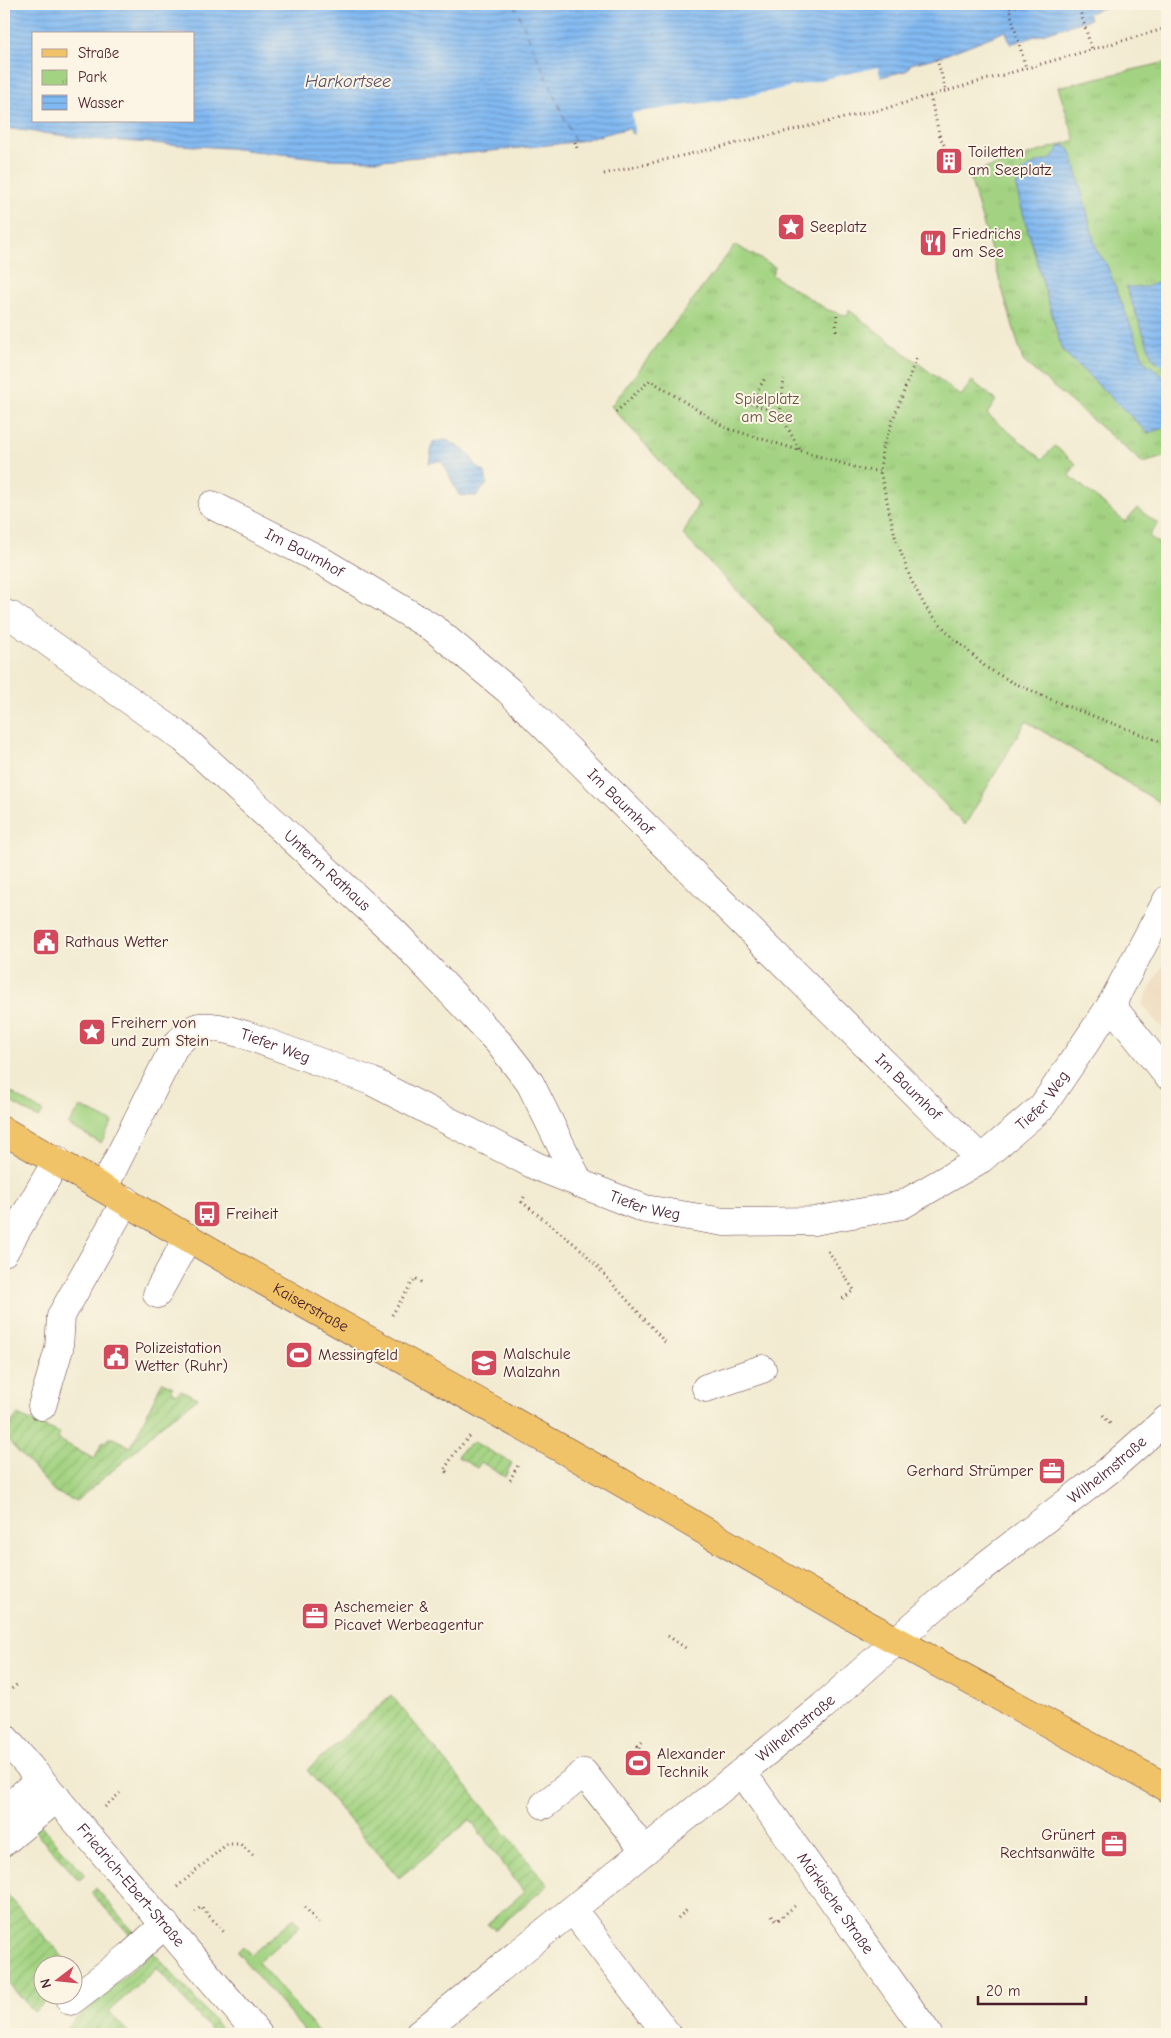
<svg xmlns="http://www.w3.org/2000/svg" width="1171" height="2038" font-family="'Comic Neue',sans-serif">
	<defs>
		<pattern id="park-tufts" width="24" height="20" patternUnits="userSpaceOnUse" patternTransform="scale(1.25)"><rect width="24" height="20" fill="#a3d382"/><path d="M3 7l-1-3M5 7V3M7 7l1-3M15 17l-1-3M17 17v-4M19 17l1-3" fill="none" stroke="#8eb570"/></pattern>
		<pattern id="garden-furrows" width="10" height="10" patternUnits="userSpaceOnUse" patternTransform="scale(1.25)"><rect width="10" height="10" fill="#a3d382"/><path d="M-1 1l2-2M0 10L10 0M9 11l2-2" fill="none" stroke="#8eb570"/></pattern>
		<pattern id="water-rules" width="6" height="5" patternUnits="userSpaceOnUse" patternTransform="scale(1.25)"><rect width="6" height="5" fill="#81b9f2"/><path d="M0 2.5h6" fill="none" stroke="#6c96c4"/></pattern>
	</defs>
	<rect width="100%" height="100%" fill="#fcf5e5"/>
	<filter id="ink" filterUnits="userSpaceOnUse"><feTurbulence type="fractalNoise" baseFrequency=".02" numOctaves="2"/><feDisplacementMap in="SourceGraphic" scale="10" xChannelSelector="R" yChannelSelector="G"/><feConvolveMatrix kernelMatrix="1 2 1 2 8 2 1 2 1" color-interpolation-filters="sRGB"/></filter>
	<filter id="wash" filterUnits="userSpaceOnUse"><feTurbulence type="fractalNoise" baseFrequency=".0096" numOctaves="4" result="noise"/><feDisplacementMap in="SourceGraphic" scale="20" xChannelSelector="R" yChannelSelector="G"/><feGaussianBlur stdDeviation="1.12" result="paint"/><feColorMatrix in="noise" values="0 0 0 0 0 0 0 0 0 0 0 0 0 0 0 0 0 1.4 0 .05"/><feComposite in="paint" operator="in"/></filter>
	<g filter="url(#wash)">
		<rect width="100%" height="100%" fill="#f2ebd1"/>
		<!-- built -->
		<path fill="#ecd8ba" d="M1167 957V1034L1142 1004Z"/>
		<!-- grass -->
		<path fill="#a3d382" stroke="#767956" d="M4 1088 43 1112 38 1118 4 1098Z
			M80 1108H84L112 1122 101 1143 68 1125Z
			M294 1918 300 1926 258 1962 320 2034H307L237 1952 243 1946 251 1955Z"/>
		<!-- park -->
		<path fill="url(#park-tufts)" stroke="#767956" d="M1167 62V456L1143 463 1023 361 969 174 1075 140 1058 87Z
			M735 245 775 267 772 275 828 310 848 316 849 310 961 396 972 381 996 400 987 414 1042 459 1055 446 1076 464 1069 475 1125 522 1137 508 1158 524 1149 536 1167 550V807L1026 721 965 825 683 535 698 504 611 406Z"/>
		<!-- garden -->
		<path fill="url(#garden-furrows)" stroke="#767956" d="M162 1382 173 1387 172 1390 176 1394 181 1390 198 1398 160 1426 131 1455 76 1501 55 1492 4 1436V1433L17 1415 60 1433 58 1439 94 1459 103 1441 106 1442 108 1438H113L131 1447Z
			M474 1442 512 1463 505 1477 481 1462 477 1468 458 1457 461 1451Z
			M391 1695 548 1885 495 1930 487 1924 524 1892 470 1820 399 1878 307 1770Z
			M38 1822 85 1875 79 1880 32 1829Z
			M96 1888 137 1936 120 1951 118 1948 131 1936 91 1893Z
			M4 1891 70 1965 42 1966V1996H52L34 2012 4 1979Z
			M153 1952 226 2034H214L157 1968 109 2011 129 2034H65L62 2031Z"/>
		<!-- water -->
		<path fill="url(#water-rules)" stroke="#666c8e" fill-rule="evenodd" d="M4 4H1117L1088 13 1090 19 1010 44 1006 31 942 56 911 64 906 71 632 134 629 128 575 142 482 152 379 160 327 159 227 148 90 139 4 128ZM34 34H194V121H34Z
			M1062 144 1070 150 1073 157 1097 251 1106 263 1145 362 1167 379V427L1148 433 1062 350 1016 188 1020 173 1036 163 1051 159Z
			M1167 279V369L1153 359 1126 287H1146Z
			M447 440 468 453 477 467 485 472 487 484 476 496 459 495 443 463 439 461 429 463 433 442Z"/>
		<!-- pier -->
		<path fill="#f2ebd1" d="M878 67 881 80 635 136 632 113 745 97Z"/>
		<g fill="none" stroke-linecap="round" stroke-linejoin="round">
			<!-- ferry -->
			<path stroke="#5a4d67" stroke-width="1" stroke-dasharray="6 5" stroke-linecap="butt" d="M514 4 575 142"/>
		</g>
	</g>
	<g filter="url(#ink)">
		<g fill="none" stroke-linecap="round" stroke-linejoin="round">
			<!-- minor casing -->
			<g stroke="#633e44" stroke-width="29">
				<g id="minor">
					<path id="s1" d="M212 505 320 560 433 628 508 690 981 1159"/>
					<path id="s2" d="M10 615 184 739 395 933 498 1042 530 1083 580 1184"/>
					<path d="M1111 1005 1167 1075"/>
					<path id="s3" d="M104 1187 174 1047C181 1040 189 1030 199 1027 210 1024 235 1032 246 1035L371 1081 536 1166 645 1209 724 1222 814 1221 902 1205 981 1159 1042 1107 1111 1005 1167 900"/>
					<path d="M4 1252 57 1160"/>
					<path d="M157 1294 188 1237"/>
					<path d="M706 1388 762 1369"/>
					<path d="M42 1406 59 1349 61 1316 126 1200"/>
					<path id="s4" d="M4 1737 258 2034"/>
					<path id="s5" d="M742 1772 928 2034"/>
					<path d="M544 1805 584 1773 645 1851"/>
					<path d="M4 1811 40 1779"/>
					<path d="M4 1842 57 1798"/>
					<path d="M573 1910 667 2034"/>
					<path d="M71 2001 130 1956 165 1924"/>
					<path id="s6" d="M419 2034 822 1707 956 1588 1108 1471 1167 1419"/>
				</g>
			</g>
			<!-- major casing -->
			<g stroke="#633e44" stroke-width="29">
				<g id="major">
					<path id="s7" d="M4 1131 235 1265 619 1481 844 1612 1167 1788"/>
				</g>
			</g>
			<!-- path -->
			<path stroke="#633e44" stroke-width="3" stroke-dasharray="1 4" stroke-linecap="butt" d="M1025 4 1009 8 1026 68
				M1078 4 1092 50
				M937 59 946 91
				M930 96 940 137 948 153
				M575 142 577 148
				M604 174 887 108 1167 28
				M836 331 837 312
				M916 359 882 449 880 471 895 536 911 580 926 608 950 635 987 668 1014 683 1064 705 1167 744
				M751 402 765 378
				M751 403 780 414 800 450
				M616 412 650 380 726 428 864 470 880 471
				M780 414 784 379
				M524 1197 522 1202 583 1251 665 1342
				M828 1251 854 1290 841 1300
				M392 1315 415 1278 422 1283
				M1103 1415 1112 1426
				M447 1472 444 1470 456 1451 471 1435
				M510 1480 519 1463
				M668 1636 687 1649
				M4 1695 19 1683
				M633 1762 641 1747 638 1746 642 1742
				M626 1774 633 1763H638
				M105 1807 120 1793
				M177 1887 227 1844H240L255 1857
				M305 1907 319 1924
				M195 1912 201 1907 225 1933
				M772 1915 777 1921 796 1905
				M678 1918 689 1908"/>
			<!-- minor -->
			<use href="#minor" stroke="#fff" stroke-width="28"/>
			<!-- major -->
			<use href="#major" stroke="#f0c369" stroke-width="28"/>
		</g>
	</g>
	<!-- icons -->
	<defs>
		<g id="building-square" transform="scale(1.4375)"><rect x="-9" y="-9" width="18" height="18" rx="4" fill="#d1495b" stroke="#fcf5e5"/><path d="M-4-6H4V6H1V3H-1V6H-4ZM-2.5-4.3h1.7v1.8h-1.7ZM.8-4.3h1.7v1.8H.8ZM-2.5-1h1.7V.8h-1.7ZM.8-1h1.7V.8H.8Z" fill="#fff"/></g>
		<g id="sight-square" transform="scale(1.4375)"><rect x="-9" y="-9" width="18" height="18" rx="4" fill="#d1495b" stroke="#fcf5e5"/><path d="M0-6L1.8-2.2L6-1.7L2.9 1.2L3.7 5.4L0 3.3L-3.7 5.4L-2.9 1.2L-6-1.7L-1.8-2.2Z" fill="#fff"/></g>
		<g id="restaurant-square" transform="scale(1.4375)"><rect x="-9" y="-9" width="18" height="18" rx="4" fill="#d1495b" stroke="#fcf5e5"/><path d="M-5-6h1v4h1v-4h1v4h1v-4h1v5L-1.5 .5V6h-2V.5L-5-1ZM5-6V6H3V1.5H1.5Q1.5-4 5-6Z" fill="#fff"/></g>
		<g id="civic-square" transform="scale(1.4375)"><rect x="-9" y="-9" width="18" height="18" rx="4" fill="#d1495b" stroke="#fcf5e5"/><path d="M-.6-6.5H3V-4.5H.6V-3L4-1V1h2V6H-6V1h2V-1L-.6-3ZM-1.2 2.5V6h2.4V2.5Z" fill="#fff"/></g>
		<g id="bus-square" transform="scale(1.4375)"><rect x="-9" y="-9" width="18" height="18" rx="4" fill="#d1495b" stroke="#fcf5e5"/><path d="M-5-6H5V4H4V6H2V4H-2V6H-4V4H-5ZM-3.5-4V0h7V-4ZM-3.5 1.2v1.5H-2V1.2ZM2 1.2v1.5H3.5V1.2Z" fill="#fff"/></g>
		<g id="stadium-square" transform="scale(1.4375)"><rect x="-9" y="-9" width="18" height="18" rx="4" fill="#d1495b" stroke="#fcf5e5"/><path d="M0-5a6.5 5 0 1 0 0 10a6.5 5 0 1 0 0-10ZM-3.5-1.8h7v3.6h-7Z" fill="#fff"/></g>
		<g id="school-square" transform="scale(1.4375)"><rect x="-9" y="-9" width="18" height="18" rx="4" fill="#d1495b" stroke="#fcf5e5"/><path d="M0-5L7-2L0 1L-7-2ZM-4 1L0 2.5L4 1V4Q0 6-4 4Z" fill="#fff"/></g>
		<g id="office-square" transform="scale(1.4375)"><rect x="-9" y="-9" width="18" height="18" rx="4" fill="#d1495b" stroke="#fcf5e5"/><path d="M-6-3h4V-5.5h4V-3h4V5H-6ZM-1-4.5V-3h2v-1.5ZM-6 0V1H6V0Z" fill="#fff"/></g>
	</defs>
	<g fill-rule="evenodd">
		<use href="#building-square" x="949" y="161"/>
		<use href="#sight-square" x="791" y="227"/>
		<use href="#restaurant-square" x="933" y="243"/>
		<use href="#civic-square" x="46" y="942"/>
		<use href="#sight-square" x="92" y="1032"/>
		<use href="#bus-square" x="207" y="1214"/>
		<use href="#stadium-square" x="299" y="1355"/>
		<use href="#civic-square" x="116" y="1357"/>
		<use href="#school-square" x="484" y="1363"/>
		<use href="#office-square" x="1052" y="1471"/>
		<use href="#office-square" x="315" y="1616"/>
		<use href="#stadium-square" x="638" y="1763"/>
		<use href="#office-square" x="1114" y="1844"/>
	</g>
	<g text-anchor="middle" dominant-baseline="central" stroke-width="4" stroke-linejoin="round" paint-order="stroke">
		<!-- poi labels -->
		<g font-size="16" fill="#4a1f2b" stroke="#fcf5e5" text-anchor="start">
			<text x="968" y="152">Toiletten<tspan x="968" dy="18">am Seeplatz</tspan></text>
			<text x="810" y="227">Seeplatz</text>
			<text x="952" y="234">Friedrichs<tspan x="952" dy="18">am See</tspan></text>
			<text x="65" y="942">Rathaus Wetter</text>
			<text x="111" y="1023">Freiherr von<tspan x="111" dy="18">und zum Stein</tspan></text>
			<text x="226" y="1214">Freiheit</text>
			<text x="135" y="1348">Polizeistation<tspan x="135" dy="18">Wetter (Ruhr)</tspan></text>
			<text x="503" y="1354">Malschule<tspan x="503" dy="18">Malzahn</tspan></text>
			<text x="318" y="1355">Messingfeld</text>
			<text x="1033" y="1471" text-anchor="end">Gerhard Strümper</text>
			<text x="334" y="1607">Aschemeier &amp;<tspan x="334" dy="18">Picavet Werbeagentur</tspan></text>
			<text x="657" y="1754">Alexander<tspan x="657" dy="18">Technik</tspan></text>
			<text x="1095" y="1835" text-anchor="end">Grünert<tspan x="1095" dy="18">Rechtsanwälte</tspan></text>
		</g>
		<!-- park labels -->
		<g font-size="16" fill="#655545" stroke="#fcf5e5">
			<text x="767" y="399">Spielplatz<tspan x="767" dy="18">am See</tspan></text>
		</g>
		<!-- street labels -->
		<g font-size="16" fill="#4a1f2b" stroke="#fcf5e5">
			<text stroke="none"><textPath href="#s1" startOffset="104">Im Baumhof</textPath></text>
			<text stroke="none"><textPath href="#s1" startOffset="509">Im Baumhof</textPath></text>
			<text stroke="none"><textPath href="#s2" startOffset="408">Unterm Rathaus</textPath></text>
			<text stroke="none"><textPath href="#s3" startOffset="268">Tiefer Weg</textPath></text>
			<text stroke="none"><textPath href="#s1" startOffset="914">Im Baumhof</textPath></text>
			<text stroke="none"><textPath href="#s3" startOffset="1109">Tiefer Weg</textPath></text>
			<text stroke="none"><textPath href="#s3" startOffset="672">Tiefer Weg</textPath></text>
			<text stroke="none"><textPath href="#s7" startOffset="354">Kaiserstraße</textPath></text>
			<text stroke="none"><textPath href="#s6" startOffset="890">Wilhelmstraße</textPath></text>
			<text stroke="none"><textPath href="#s6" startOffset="485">Wilhelmstraße</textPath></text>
			<text stroke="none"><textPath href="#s4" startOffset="195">Friedrich-Ebert-Straße</textPath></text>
			<text stroke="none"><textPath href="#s5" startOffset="161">Märkische Straße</textPath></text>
		</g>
		<!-- water labels -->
		<g font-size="18" font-style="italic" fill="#5a4d67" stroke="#fcf5e5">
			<text x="348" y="81">Harkortsee</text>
		</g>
	</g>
	<!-- margin -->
	<rect width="1171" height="2038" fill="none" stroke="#fcf5e5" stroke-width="20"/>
	<!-- legend -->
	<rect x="32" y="32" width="162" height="90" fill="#fcf5e5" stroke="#b59f9b"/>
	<rect x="42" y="49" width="25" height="8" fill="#f0c369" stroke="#b59f9b"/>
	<text x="78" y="58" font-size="15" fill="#4a1f2b">Straße</text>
	<rect x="42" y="70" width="25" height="15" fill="url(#park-tufts)" stroke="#b59f9b"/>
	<text x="78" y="82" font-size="15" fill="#4a1f2b">Park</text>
	<rect x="42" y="95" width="25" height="15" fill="url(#water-rules)" stroke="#b59f9b"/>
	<text x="78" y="108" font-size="15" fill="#4a1f2b">Wasser</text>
	<!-- north arrow -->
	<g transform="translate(58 1980) rotate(254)"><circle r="24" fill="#fcf5e5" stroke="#b59f9b"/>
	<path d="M0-4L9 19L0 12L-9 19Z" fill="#d1495b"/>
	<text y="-8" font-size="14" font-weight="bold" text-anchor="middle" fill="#4a1f2b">N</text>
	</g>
	<!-- scale -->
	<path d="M978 1996v8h108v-8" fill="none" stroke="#4a1f2b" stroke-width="2.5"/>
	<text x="986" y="1996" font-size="15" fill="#4a1f2b" stroke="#fcf5e5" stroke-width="4" paint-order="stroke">20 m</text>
</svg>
